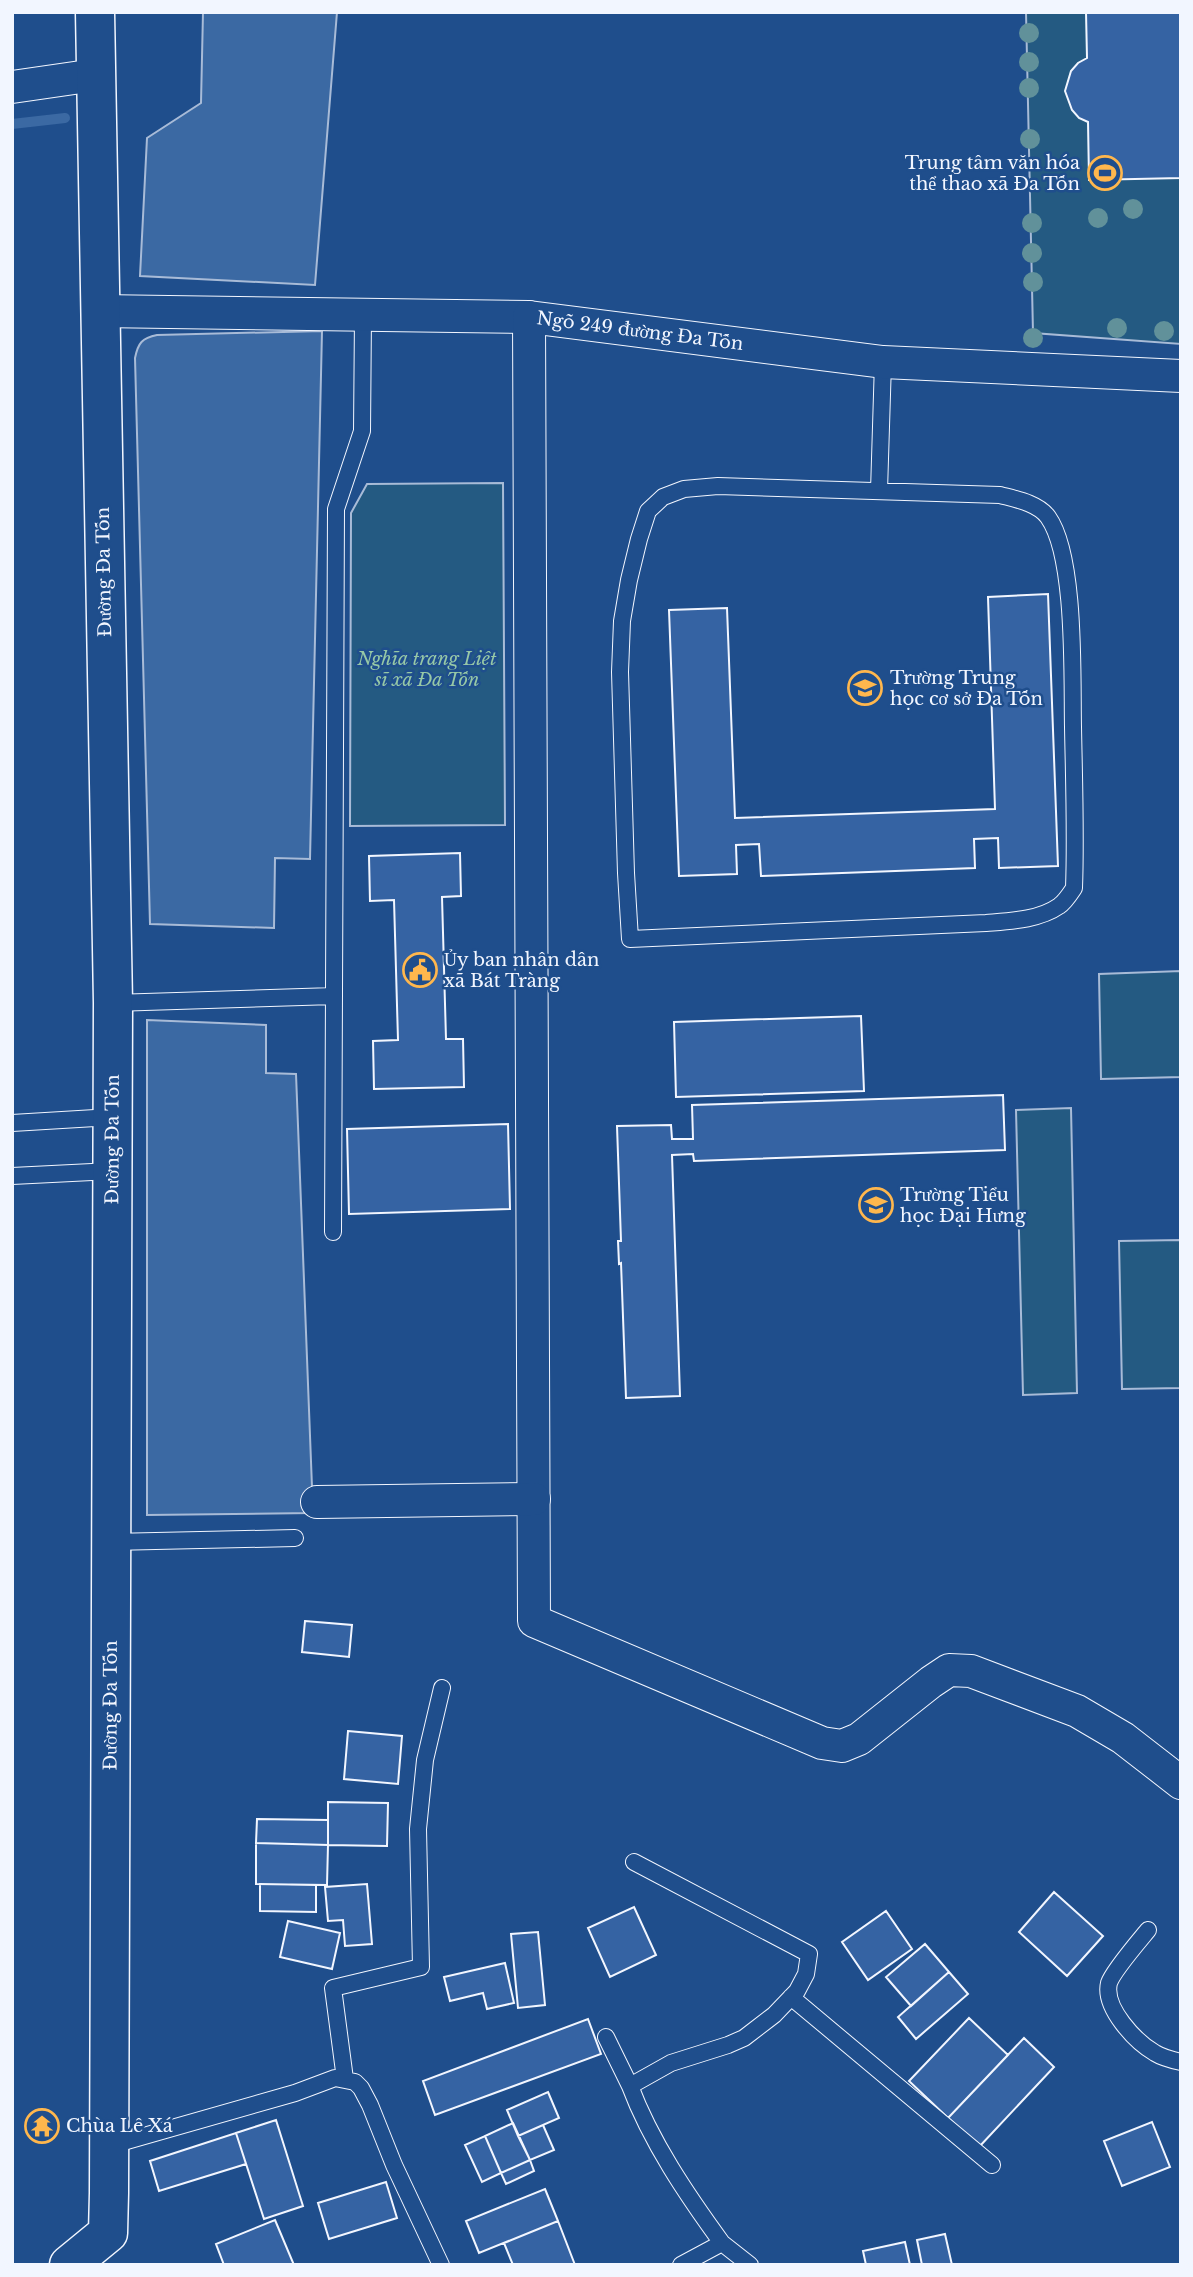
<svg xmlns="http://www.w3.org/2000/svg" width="1193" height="2277" font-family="'Libre Baskerville',serif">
	<rect width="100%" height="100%" fill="#1f4e8c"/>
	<!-- green -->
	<path fill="#245a82" stroke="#a8bbd7" stroke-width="2" d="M1026 12H1181V344L1033 333Z
		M503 483 505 825 350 826 351 513 367 484Z
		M1181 971V1077L1101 1079 1099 974Z
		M1071 1108 1077 1393 1023 1395 1016 1110Z
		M1181 1240V1388L1122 1389 1119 1241Z"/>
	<!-- water -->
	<path fill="#3b69a3" stroke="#a8bbd7" stroke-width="2" d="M203 12H337L315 285 140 276 147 138 201 103Z
		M322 331 310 859 275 858 274 928 150 924 135 358C138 343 142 338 157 335Z
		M147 1020 266 1025V1073L296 1074 313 1513 147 1515Z"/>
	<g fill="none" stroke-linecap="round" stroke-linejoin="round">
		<!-- stream -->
		<path stroke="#3b69a3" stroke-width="10" d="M12 124 65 118"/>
	</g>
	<!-- building -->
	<path fill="#3563a3" stroke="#f2f6ff" stroke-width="2" d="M1086 12H1181V178L1089 180 1088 122 1079 118 1072 110 1065 91 1071 71 1078 63 1087 58Z
		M1048 594 1058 866 999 868 998 838 974 839 975 868 761 876 759 844 736 845 737 874 679 876 669 610 727 608 735 818 995 809 988 597Z
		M460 853 461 896 442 897 446 1039H463L464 1087 374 1089 373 1041 398 1040 394 900 370 901 369 856Z
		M861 1016 864 1091 676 1097 674 1022Z
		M1003 1095 1005 1150 694 1161 693 1154 672 1155 680 1396 626 1398 621 1263 619 1264 618 1241H621L617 1126 671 1125 672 1139H693L692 1105Z
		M508 1124 510 1209 349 1214 347 1129Z
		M305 1621 352 1625 349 1657 302 1652Z
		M348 1731 402 1736 398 1784 344 1779Z
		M328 1802 388 1803 387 1846 328 1845Z
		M257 1819 328 1820V1845L256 1843Z
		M256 1843 328 1845 327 1885 256 1884Z
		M260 1884 316 1885V1912L260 1911Z
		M367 1884 372 1944 345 1946 343 1920 328 1921 325 1887Z
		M1054 1892 1103 1936 1067 1976 1019 1932Z
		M634 1907 656 1955 610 1977 588 1928Z
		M886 1911 912 1949 868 1980 842 1942Z
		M288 1921 340 1933 332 1969 280 1957Z
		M538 1932 545 2005 518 2008 511 1934Z
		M925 1944 949 1972 911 2006 886 1977Z
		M505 1963 514 2003 487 2009 483 1993 450 2001 444 1977Z
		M949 1972 968 1994 916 2039 898 2017Z
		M969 2018 1008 2055 948 2118 909 2081Z
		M588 2019 601 2054 435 2115 423 2081Z
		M1024 2038 1054 2067 979 2147 948 2118Z
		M548 2092 559 2118 518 2136 507 2110Z
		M276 2120 303 2206 264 2219 236 2133Z
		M1152 2122 1170 2167 1122 2186 1104 2141Z
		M513 2123 530 2160 501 2173 485 2136Z
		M543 2125 554 2150 530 2160 518 2136Z
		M236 2133 246 2164 159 2191 150 2161Z
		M485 2136 501 2173 482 2182 465 2145Z
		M530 2160 534 2171 506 2184 501 2173Z
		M386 2182 397 2218 329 2239 318 2203Z
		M545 2189 558 2221 479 2253 466 2221Z
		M275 2220 294 2265H224L216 2244Z
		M558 2221 575 2265H513L504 2243Z
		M945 2234 952 2265H922L917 2240Z
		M905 2242 910 2265H866L863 2251Z"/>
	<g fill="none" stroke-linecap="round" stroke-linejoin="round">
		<!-- service casing -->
		<g stroke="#f2f6ff" stroke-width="18">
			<path id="service" d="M718 486 1000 495C1015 499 1038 503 1048 517 1076 556 1072 677 1073 727 1074 781 1076 835 1074 888 1070 894 1065 902 1059 906 1039 920 1010 921 986 923L630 939 626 873 620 672 622 621 629 580 639 539 648 511 663 497 684 489Z
				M879 491 883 362
				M113 1003 334 996
				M12 1123 112 1117
				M12 1176 112 1171
				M333 1232 336 509 362 431 363 315
				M111 1542 295 1538
				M634 1862 809 1954 806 1974 797 1991 774 2015 744 2038 728 2045 671 2063 630 2086C651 2142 687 2195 722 2243L681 2265
				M1148 1930C1139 1941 1113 1971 1109 1983 1103 2008 1136 2042 1155 2053 1163 2058 1172 2060 1181 2062
				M791 1997 992 2165
				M606 2037 630 2086
				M345 2079 333 1988 421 1967 418 1829 425 1760 442 1688
				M109 2146 295 2093 335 2078 355 2082 361 2088 370 2105 394 2165 441 2265
				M722 2243 750 2265"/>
		</g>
		<!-- minor casing -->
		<g stroke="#f2f6ff" stroke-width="34">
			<g id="minor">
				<path d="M12 87 95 75"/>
				<path id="s1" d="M99 311 529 317 883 362 1181 376"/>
				<path d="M529 317 534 1621 822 1743 842 1746 859 1739 931 1682 949 1670 971 1671 1077 1711 1123 1738 1181 1783"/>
				<path d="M317 1502 534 1499"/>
			</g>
		</g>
		<!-- tertiary casing -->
		<g stroke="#f2f6ff" stroke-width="41">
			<g id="tertiary">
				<path id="s2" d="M69 2265 108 2233 109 2193 113 1003 95 12"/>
			</g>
		</g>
		<!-- service -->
		<use href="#service" stroke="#1f4e8c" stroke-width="16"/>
		<!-- minor -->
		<use href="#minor" stroke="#1f4e8c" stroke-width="32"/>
		<!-- tertiary -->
		<use href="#tertiary" stroke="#1f4e8c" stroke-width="38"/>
	</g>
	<!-- trees -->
	<g fill="#61919a">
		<circle cx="1029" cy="33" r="10"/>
		<circle cx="1029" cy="62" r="10"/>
		<circle cx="1029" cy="88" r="10"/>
		<circle cx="1030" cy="139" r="10"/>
		<circle cx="1133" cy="209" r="10"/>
		<circle cx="1098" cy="218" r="10"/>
		<circle cx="1032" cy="223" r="10"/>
		<circle cx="1032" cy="253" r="10"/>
		<circle cx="1033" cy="282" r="10"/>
		<circle cx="1117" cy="328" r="10"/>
		<circle cx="1164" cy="331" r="10"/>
		<circle cx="1033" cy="338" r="10"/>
	</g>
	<!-- icons -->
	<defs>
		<g id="stadium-ring" transform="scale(1.75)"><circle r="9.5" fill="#1f4e8c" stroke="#ffb74d" stroke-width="1.5"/><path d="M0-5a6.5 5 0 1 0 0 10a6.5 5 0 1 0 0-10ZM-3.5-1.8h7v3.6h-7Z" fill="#ffb74d"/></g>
		<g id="school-ring" transform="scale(1.75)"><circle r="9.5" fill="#1f4e8c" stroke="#ffb74d" stroke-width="1.5"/><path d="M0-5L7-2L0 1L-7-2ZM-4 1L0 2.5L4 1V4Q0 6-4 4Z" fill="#ffb74d"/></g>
		<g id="civic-ring" transform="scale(1.75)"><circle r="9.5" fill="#1f4e8c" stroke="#ffb74d" stroke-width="1.5"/><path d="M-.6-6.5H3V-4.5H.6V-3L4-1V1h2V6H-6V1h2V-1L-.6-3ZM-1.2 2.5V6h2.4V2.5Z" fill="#ffb74d"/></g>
		<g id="temple-ring" transform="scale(1.75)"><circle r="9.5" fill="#1f4e8c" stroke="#ffb74d" stroke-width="1.5"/><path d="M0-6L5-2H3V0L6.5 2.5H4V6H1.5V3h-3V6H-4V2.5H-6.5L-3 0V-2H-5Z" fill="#ffb74d"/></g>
	</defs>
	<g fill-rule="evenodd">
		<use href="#stadium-ring" x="1105" y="173"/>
		<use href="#school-ring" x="865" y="688"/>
		<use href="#civic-ring" x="420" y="970"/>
		<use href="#school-ring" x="876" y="1205"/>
		<use href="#temple-ring" x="42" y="2126"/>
	</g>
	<g text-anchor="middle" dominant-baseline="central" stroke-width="5" stroke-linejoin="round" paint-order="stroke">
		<!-- poi labels -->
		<g font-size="18" fill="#f2f6ff" stroke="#1f4e8c" text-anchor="start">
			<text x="1080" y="163" text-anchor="end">Trung tâm văn hóa<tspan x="1080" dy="21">thể thao xã Đa Tốn</tspan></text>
			<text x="890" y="678">Trường Trung<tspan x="890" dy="21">học cơ sở Đa Tốn</tspan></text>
			<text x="444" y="960">Ủy ban nhân dân<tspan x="444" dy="21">xã Bát Tràng</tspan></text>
			<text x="900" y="1195">Trường Tiểu<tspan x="900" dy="21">học Đại Hưng</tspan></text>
			<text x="66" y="2126">Chùa Lê Xá</text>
		</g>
		<!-- street labels -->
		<g font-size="18" fill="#f2f6ff" stroke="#1f4e8c">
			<text stroke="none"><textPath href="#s1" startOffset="542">Ngõ 249 đường Đa Tốn</textPath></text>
			<text transform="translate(104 572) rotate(-91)">Đường Đa Tốn</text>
			<text stroke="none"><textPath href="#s2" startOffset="1144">Đường Đa Tốn</textPath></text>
			<text stroke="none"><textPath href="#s2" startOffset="578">Đường Đa Tốn</textPath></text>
		</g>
		<!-- park labels -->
		<g font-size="18" font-style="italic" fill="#97c8a6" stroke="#1f4e8c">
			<text x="427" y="659">Nghĩa trang Liệt<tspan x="427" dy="21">sĩ xã Đa Tốn</tspan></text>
		</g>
	</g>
	<!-- border -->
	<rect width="1193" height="2277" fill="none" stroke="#f2f6ff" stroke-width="28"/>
</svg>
